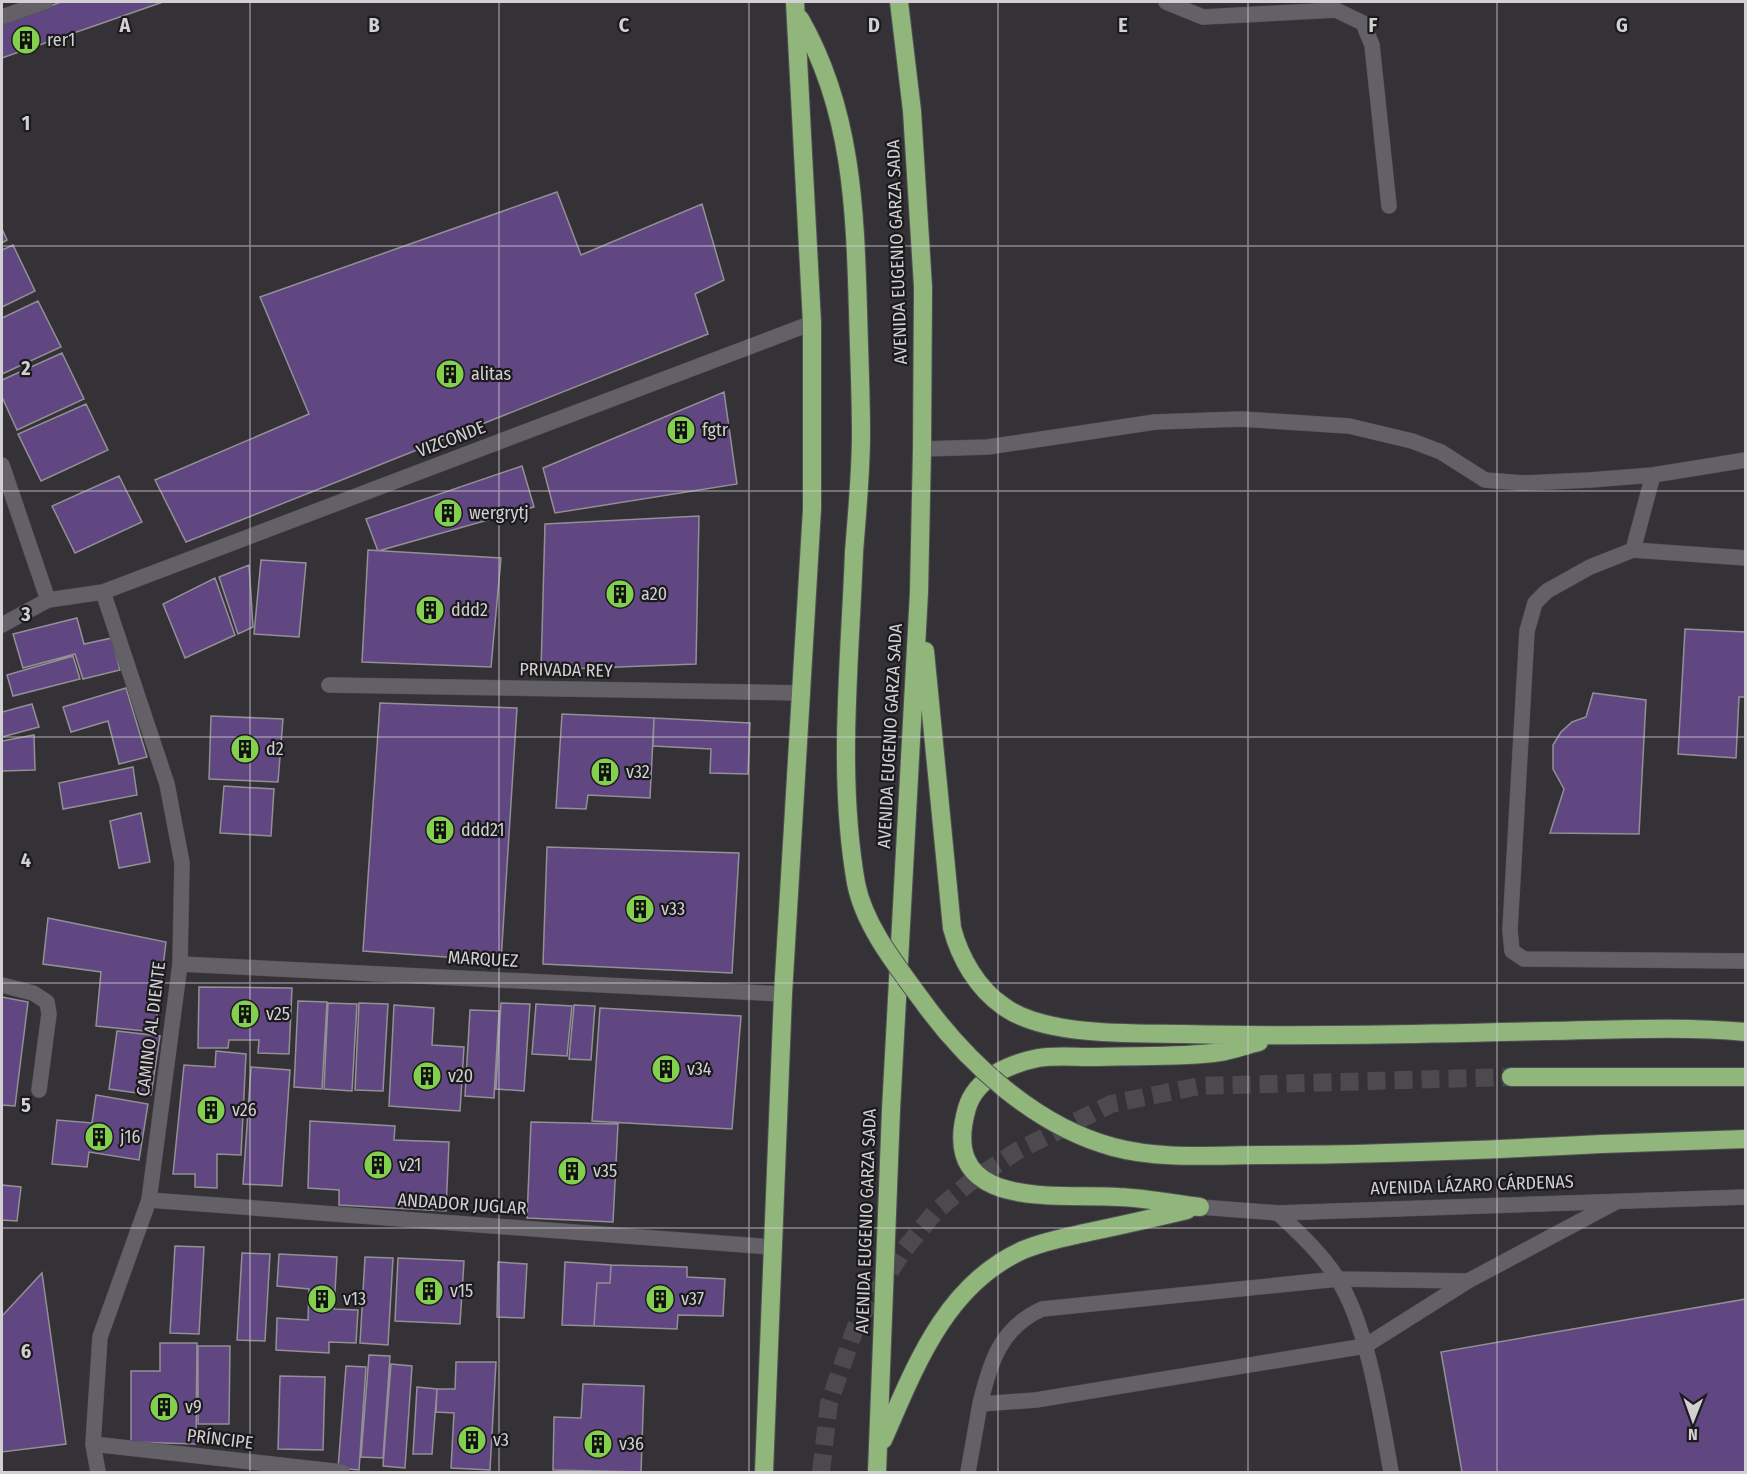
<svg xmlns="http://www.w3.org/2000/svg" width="1747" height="1474" font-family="'Fira Sans Condensed',sans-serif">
	<rect width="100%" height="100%" fill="#343236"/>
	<!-- building -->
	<path fill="#614782" stroke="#929095" stroke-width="1.5" d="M61 2H163L2 58V23Z
		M557 192 581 255 702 204 724 280 695 294 708 334 186 542 155 480 309 414 260 297Z
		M2 229 7 240 2 243Z
		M13 245 35 291 2 307V250Z
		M38 301 61 347 2 374V318Z
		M62 353 84 399 17 430 2 397V380Z
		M724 392 737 484 555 513 543 468Z
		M86 404 108 450 41 481 18 434Z
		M522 466 534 507 378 551 366 519Z
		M119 476 142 522 75 553 52 506Z
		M699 516 696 664 541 670 545 524Z
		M368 550 501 558 491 667 362 662Z
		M261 560 306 563 299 637 254 634Z
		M249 565 253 627 238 634 219 577Z
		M215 578 235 635 185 658 163 604Z
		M77 618 84 644 112 638 120 670 83 679 75 654 23 668 13 634Z
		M1685 629 1746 632V697H1739L1736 758 1678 754Z
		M73 656 80 679 13 696 7 675Z
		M126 688 147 757 119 764 108 721 71 732 63 707Z
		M1593 693 1646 700 1639 834 1550 833 1564 789 1553 769V745L1561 732 1572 722 1586 717Z
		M380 703 517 708 501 961 363 951Z
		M32 704 39 727 2 737V712Z
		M562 714 654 718 650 798 588 795 586 809 556 808Z
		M211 716 283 719 278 782 209 779Z
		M654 718 750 723 748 774 710 773 711 749 653 746Z
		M34 735 35 770 2 771V741Z
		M133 767 137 795 63 809 59 783Z
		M224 786 274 789 271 836 220 833Z
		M141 813 150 862 119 868 110 821Z
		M547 847 739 853 732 973 543 964Z
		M48 918 166 942 155 1032 96 1026 101 972 43 964Z
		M199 987 292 988 289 1054 258 1053 259 1040H229L228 1048H198Z
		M2 997 28 1002 15 1106 2 1105Z
		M298 1001 327 1002 322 1089 294 1087Z
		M328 1003 357 1004 352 1091 324 1089Z
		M359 1003 388 1004 383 1091 355 1090Z
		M501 1003 530 1004 524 1091 496 1089Z
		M536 1004 572 1006 567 1056 532 1054Z
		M394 1005 434 1008 432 1045 464 1047 460 1111 389 1106Z
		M574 1005 595 1006 591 1060 569 1059Z
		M600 1008 741 1016 732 1129 592 1121Z
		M470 1010 499 1011 494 1098 465 1096Z
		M117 1031 160 1036 151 1095 109 1089Z
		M216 1051 246 1054 241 1155 217 1154V1188L195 1187V1174H173L184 1065 215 1067Z
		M251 1067 290 1070 282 1186 243 1184Z
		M96 1095 148 1104 139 1160 89 1152 87 1167 52 1164 57 1120 92 1123Z
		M310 1121 395 1126 394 1140 449 1142 446 1211 339 1205V1190L308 1188Z
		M531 1122 618 1124 613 1222 527 1218Z
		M2 1185 21 1187 17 1221 2 1220Z
		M175 1246 204 1247 199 1334 170 1333Z
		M242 1253 270 1254 265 1341 237 1340Z
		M279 1254 337 1257 334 1309 358 1310 356 1343 329 1342V1353L276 1350 277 1318 308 1320 309 1289 277 1286Z
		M365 1257 393 1258 388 1345 360 1343Z
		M398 1258 464 1261 460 1324 395 1321Z
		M498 1262 527 1264 524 1318 497 1317Z
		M565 1262 611 1265 610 1283H597L594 1326 562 1325Z
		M611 1265 687 1267V1277L725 1279 723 1316 678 1315 677 1329 594 1326 597 1283H610Z
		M42 1273 66 1444 2 1452V1316Z
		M1746 1299V1472H1462L1441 1352Z
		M160 1343H197L196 1444 131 1442V1371H160Z
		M198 1346H230L229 1424H198Z
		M369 1355 390 1356 383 1458 361 1457Z
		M456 1362H496L490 1470 451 1468 454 1413 436 1412 437 1389H455Z
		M391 1364 412 1366 405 1468 383 1466Z
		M346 1366 366 1367 359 1470 338 1468Z
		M280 1376 325 1377 323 1450 278 1449Z
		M583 1384 644 1386 641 1472 553 1470 554 1417 581 1418Z
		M417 1387 437 1389 432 1454H413Z"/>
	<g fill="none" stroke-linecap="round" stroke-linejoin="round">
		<!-- highway-tunnel -->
		<path stroke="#4c4a4e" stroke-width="18" stroke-dasharray="18 9" stroke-linecap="butt" d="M821 1472 829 1403 857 1323 903 1251 936 1211 969 1183 1017 1151 1111 1104 1199 1086 1511 1077"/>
		<!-- lane casing -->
		<g stroke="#525154" stroke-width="16">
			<path id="lane" d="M1166 2 1203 17 1336 10 1363 23 1372 45 1389 206
				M2 17 45 2
				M922 449 988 447 1155 422 1241 419 1349 426 1412 441 1441 452 1485 480 1523 483 1590 480 1653 475 1746 460
				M1633 550 1653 475
				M1746 558 1633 550 1590 567 1547 591 1535 603 1527 631 1510 930 1512 951 1524 959 1746 961
				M1278 1213C1299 1233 1321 1253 1337 1278 1368 1326 1381 1416 1391 1472
				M980 1404C990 1363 1000 1328 1042 1309L1338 1279 1468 1281
				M968 1472 980 1404 1036 1400 1365 1346 1468 1281 1616 1202"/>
		</g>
		<!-- street casing -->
		<g stroke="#525154" stroke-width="16">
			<path id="street" d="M2 465 48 600
				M2 625 48 600 103 592 812 323
				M329 685 803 693
				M180 964 783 994
				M2 985 33 993 47 1002 49 1014 39 1090
				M149 1200 772 1247
				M93 1444 342 1472
				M98 1472 93 1444 100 1337 149 1200 180 964 182 863 167 784 103 592"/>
		</g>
		<!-- secondary casing -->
		<g stroke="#525154" stroke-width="16">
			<path id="secondary" d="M1200 1207 1278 1213 1746 1197"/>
		</g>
		<!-- highway casing -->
		<g stroke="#525154" stroke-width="20">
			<path id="highway" d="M800 19C852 110 855 209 858 311 859 352 861 393 861 434 861 473 857 513 854 552
				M925 651 952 928C960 958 977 988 1003 1006 1044 1037 1134 1033 1184 1034 1305 1037 1426 1034 1546 1031 1612 1030 1680 1026 1746 1032
				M1511 1077H1746
				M1601 1144 1746 1139
				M1200 1207C1174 1204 1146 1198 1119 1197 1056 1193 937 1212 967 1108 976 1078 1009 1064 1038 1058 1055 1055 1075 1057 1092 1057 1133 1055 1180 1058 1220 1052 1233 1050 1246 1045 1259 1042
				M883 1440C915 1367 945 1285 1023 1250 1044 1241 1067 1237 1089 1232 1122 1225 1154 1218 1187 1210
				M764 1472 783 994 812 509V323L795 2
				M877 1472 891 1110 919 592 922 449 923 287 912 111 899 2"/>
		</g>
		<!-- lane -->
		<use href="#lane" stroke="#636167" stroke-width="15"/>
		<!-- street -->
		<use href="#street" stroke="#636167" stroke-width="15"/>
		<!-- secondary -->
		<use href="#secondary" stroke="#636167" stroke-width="15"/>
		<!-- highway -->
		<use href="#highway" stroke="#90b67b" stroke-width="18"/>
		<!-- highway-bridge casing -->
		<g stroke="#525154" stroke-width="20" stroke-linecap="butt">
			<path id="highway-bridge" d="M854 552C850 662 837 775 856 883 864 925 896 965 921 999 966 1062 1035 1126 1113 1147 1161 1160 1214 1155 1263 1155 1376 1155 1488 1150 1601 1144"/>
		</g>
		<!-- highway-bridge -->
		<use href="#highway-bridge" stroke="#90b67b" stroke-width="18"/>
	</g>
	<!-- grid -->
	<path fill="none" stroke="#d2d0d3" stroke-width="1.5" stroke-opacity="0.55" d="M250 2V1472M499 2V1472M749 2V1472M998 2V1472M1248 2V1472M1497 2V1472M2 246H1746M2 491H1746M2 737H1746M2 983H1746M2 1228H1746"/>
	<!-- icons -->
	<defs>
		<g id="building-disc" transform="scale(1.5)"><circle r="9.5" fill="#83d04f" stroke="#1b1a1c"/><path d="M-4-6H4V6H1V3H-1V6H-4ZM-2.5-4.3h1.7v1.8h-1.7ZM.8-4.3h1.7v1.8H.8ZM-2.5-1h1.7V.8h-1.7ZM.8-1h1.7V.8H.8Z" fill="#111"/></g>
	</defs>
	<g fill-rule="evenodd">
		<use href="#building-disc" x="26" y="40"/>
		<use href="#building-disc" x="450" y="374"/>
		<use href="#building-disc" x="681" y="430"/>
		<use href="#building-disc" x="448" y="513"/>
		<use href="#building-disc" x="620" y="594"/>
		<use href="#building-disc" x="430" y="610"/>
		<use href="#building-disc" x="245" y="749"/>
		<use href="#building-disc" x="605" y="772"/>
		<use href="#building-disc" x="440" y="830"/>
		<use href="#building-disc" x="640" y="909"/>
		<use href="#building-disc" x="245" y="1014"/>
		<use href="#building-disc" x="666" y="1069"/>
		<use href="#building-disc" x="427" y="1076"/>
		<use href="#building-disc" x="211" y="1110"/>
		<use href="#building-disc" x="99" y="1137"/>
		<use href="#building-disc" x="378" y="1165"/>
		<use href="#building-disc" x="572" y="1171"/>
		<use href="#building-disc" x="429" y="1291"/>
		<use href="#building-disc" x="322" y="1299"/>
		<use href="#building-disc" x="660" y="1299"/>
		<use href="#building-disc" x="164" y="1407"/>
		<use href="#building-disc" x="472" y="1440"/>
		<use href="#building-disc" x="598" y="1444"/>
	</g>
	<g text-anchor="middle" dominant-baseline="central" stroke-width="4.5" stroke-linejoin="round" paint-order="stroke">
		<!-- poi labels -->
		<g font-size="18" fill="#d2d0d3" stroke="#1b1a1c" text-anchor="start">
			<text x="47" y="40">rer1</text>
			<text x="471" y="374">alitas</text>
			<text x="702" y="430">fgtr</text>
			<text x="469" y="513">wergrytj</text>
			<text x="641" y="594">a20</text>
			<text x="451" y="610">ddd2</text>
			<text x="266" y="749">d2</text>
			<text x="626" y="772">v32</text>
			<text x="461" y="830">ddd21</text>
			<text x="661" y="909">v33</text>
			<text x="266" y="1014">v25</text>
			<text x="687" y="1069">v34</text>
			<text x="448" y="1076">v20</text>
			<text x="232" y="1110">v26</text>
			<text x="120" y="1137">j16</text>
			<text x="399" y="1165">v21</text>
			<text x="593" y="1171">v35</text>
			<text x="450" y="1291">v15</text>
			<text x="343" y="1299">v13</text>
			<text x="681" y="1299">v37</text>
			<text x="185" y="1407">v9</text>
			<text x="493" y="1440">v3</text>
			<text x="619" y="1444">v36</text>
		</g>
		<!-- street labels -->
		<g font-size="18" fill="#d2d0d3" stroke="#1b1a1c">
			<text transform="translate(897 252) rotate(-92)">AVENIDA EUGENIO GARZA SADA</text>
			<text transform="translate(451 439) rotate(-21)">VIZCONDE</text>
			<text transform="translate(566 670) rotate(1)">PRIVADA REY</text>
			<text transform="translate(890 736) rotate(-87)">AVENIDA EUGENIO GARZA SADA</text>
			<text transform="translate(483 959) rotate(3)">MARQUEZ</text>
			<text transform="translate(151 1029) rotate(-83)">CAMINO AL DIENTE</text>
			<text transform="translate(1472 1185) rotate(-2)">AVENIDA LÁZARO CÁRDENAS</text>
			<text transform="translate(462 1204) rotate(4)">ANDADOR JUGLAR</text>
			<text transform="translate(866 1221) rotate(-88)">AVENIDA EUGENIO GARZA SADA</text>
			<text transform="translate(220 1439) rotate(7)">PRÍNCIPE</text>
		</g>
	</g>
	<g font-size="20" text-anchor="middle" font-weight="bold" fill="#d2d0d3" stroke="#1b1a1c" stroke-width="4.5" stroke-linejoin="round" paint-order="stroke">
		<text x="125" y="32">A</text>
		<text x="374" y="32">B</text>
		<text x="624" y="32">C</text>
		<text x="874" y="32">D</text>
		<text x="1123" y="32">E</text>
		<text x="1373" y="32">F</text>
		<text x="1622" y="32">G</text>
		<text x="26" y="130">1</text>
		<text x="26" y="375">2</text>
		<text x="26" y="621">3</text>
		<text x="26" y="867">4</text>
		<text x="26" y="1112">5</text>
		<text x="26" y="1358">6</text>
	</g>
	<!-- border -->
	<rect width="1747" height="1474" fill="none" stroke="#d2d0d3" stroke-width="6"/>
	<!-- north arrow -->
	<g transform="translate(1693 1420) rotate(181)" stroke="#1b1a1c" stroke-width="4.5" paint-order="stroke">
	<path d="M0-4.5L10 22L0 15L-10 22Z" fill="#d2d0d3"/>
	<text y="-9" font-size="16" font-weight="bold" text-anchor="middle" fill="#d2d0d3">N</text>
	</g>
</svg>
